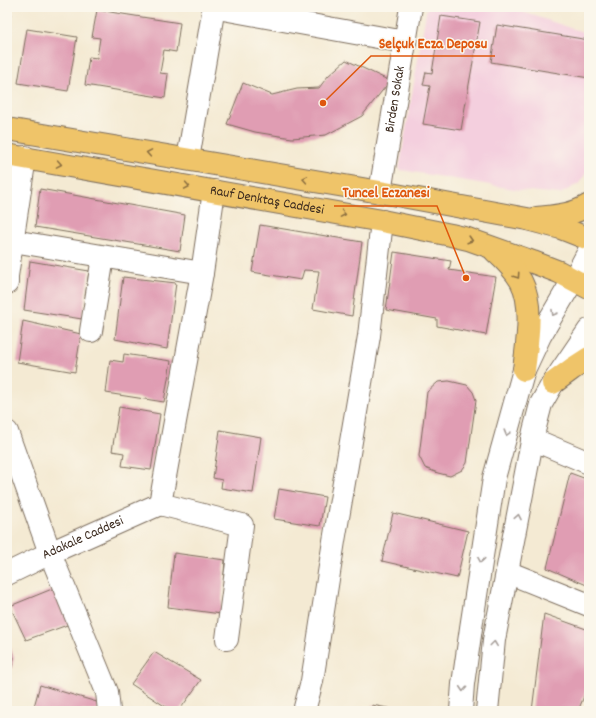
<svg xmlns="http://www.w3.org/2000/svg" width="596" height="718" font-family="Dekko,sans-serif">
	<rect width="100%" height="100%" fill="#fbf7ec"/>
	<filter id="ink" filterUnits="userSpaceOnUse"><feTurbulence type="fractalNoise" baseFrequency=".025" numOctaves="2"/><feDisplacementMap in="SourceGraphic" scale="8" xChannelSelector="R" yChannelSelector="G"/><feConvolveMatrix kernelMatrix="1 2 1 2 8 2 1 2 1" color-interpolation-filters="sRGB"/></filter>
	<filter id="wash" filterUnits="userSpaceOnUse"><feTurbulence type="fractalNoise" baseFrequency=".012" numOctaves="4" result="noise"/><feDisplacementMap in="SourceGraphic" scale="16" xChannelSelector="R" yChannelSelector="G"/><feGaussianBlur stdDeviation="0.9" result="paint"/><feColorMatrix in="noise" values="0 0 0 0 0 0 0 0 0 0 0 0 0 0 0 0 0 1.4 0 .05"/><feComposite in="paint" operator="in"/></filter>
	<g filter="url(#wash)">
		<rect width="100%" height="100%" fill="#f4ead3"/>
		<!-- built -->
		<path fill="#f4cfde" d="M427 7H508L589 34V168L580 183 560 194 520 190 407 171 399 170Z"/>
		<g id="blocks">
			<!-- building -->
			<path fill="#e09db3" d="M7 7H12L8 33H7Z
				M97 10 180 23 176 52 164 50 160 73 168 74 165 98 85 85 89 57 97 58 100 38 92 37Z
				M441 16 480 22 461 130 423 124 430 86 423 85 426 72 432 73Z
				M497 25 589 40V78L491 62Z
				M27 29 77 37 68 91 18 83Z
				M346 60 390 81 362 116 326 135 292 138 255 132 227 124 243 83 272 95 297 89 319 88 328 76Z
				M7 183 14 184 7 219Z
				M40 189 185 215 180 251 35 227Z
				M260 225 362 242 352 316 313 309 319 271 304 270 301 280 252 272Z
				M394 252 451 261 449 270 496 277 486 335 437 326V319L386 310Z
				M30 261 89 271 82 319 24 310Z
				M123 277 176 283 167 349 115 339Z
				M23 321 81 334 75 372 17 362Z
				M124 354 171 361 164 402 106 393 110 360 123 362Z
				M449 381 467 385 473 392 476 400 467 463 462 470 450 476 438 473 425 468 419 456 427 392 438 382Z
				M119 407 160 414 151 470 122 466 124 453 112 451Z
				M220 430 261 437 253 493 221 488 222 480 213 478Z
				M570 473 589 480V586L547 568Z
				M279 489 325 497 320 526 274 519Z
				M393 513 468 531 457 578 382 561Z
				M174 553 225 560 221 614 168 607Z
				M57 587 70 624 26 640 10 606Z
				M544 614 589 630V684L578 711H532Z
				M7 637 14 658 8 682H7Z
				M154 652 201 680 179 711H172L131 684Z
				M40 685 100 703 97 711H38L33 710Z
				M372 705 398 710V711H371Z"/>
		</g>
	</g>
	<g filter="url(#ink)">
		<use href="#blocks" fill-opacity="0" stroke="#7c6d5d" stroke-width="1"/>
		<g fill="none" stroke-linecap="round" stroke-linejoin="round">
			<!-- minor casing -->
			<g stroke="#7c6d5d" stroke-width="24">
				<g id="minor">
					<path d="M212 7 405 42"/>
					<path d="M188 159 214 7"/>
					<path d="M214 191 202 273 160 504 242 525 227 639"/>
					<path id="s1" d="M380 192 411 7"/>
					<path d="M13 241 202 273"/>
					<path d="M7 283V276L25 157"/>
					<path d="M91 331 103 257"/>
					<path d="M7 432 50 553 107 692 109 711"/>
					<path d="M532 439 589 463"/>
					<path d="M507 572 589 605"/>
					<path id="s2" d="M7 574 50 553 160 504"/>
					<path d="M304 711 312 681 334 541 369 336 382 221"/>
					<path d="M461 711 463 684 471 628 494 478 524 370 540 336 580 268 589 251"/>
					<path d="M487 711 494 640 534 431 541 404 553 383 589 330"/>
				</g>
			</g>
			<!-- major casing -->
			<g stroke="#7c6d5d" stroke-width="24">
				<g id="major">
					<path d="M7 129 380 192 527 219 561 228 589 239"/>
					<path id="s3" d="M7 155 382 221 451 235 468 239 533 262 559 272 589 288"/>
					<path d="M537 218C555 216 573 215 589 205"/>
					<path d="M495 251C505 260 514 269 521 281 534 305 527 343 524 370"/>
					<path d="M553 383 572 369 589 358"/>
				</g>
			</g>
			<!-- minor -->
			<use href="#minor" stroke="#fff" stroke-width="22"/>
			<!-- major -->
			<use href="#major" stroke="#efc469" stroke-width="22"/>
		</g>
		<!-- one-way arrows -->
		<defs><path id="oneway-chevron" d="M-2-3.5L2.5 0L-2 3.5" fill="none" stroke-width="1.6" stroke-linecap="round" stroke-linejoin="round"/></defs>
		<g stroke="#8c6f40">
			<use href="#oneway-chevron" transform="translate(149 153) rotate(-170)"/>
			<use href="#oneway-chevron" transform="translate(59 164) rotate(10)"/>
			<use href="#oneway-chevron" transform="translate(305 179) rotate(-170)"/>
			<use href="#oneway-chevron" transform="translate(187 186) rotate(10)"/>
			<use href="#oneway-chevron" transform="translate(343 214) rotate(10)"/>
			<use href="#oneway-chevron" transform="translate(470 240) rotate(17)"/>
			<use href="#oneway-chevron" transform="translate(517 276) rotate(56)"/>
		</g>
		<g stroke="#a79f9a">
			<use href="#oneway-chevron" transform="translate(554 313) rotate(120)"/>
			<use href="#oneway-chevron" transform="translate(507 433) rotate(106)"/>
			<use href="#oneway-chevron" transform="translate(518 517) rotate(-79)"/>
			<use href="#oneway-chevron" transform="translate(481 560) rotate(99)"/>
			<use href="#oneway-chevron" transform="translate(494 644) rotate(-83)"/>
			<use href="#oneway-chevron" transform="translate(463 689) rotate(94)"/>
		</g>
	</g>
	<g text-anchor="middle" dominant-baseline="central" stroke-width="3" stroke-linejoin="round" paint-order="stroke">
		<!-- street labels -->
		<g font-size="14" fill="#3b2a1e" stroke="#fbf7ec">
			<text stroke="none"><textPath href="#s1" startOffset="94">Birden Sokak</textPath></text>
			<text stroke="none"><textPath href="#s3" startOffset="264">Rauf Denktaş Caddesi</textPath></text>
			<text stroke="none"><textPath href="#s2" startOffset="84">Adakale Caddesi</textPath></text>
		</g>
	</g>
	<!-- callouts -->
	<path fill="none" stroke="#df570d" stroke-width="1.5" d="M323 103L371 56H495M466 278L437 206H334"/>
	<g fill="#df570d" stroke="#fbf7ec" stroke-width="1.5">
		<circle cx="323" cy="103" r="4"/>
		<circle cx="466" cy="278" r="4"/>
	</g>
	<g font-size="15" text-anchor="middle" font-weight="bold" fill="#df570d" stroke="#fbf7ec" stroke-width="3" stroke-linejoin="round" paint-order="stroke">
		<text x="433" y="48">Selçuk Ecza Deposu</text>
		<text x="386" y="197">Tuncel Eczanesi</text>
	</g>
	<!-- margin -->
	<rect width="596" height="718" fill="none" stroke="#fbf7ec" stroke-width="24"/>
</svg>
